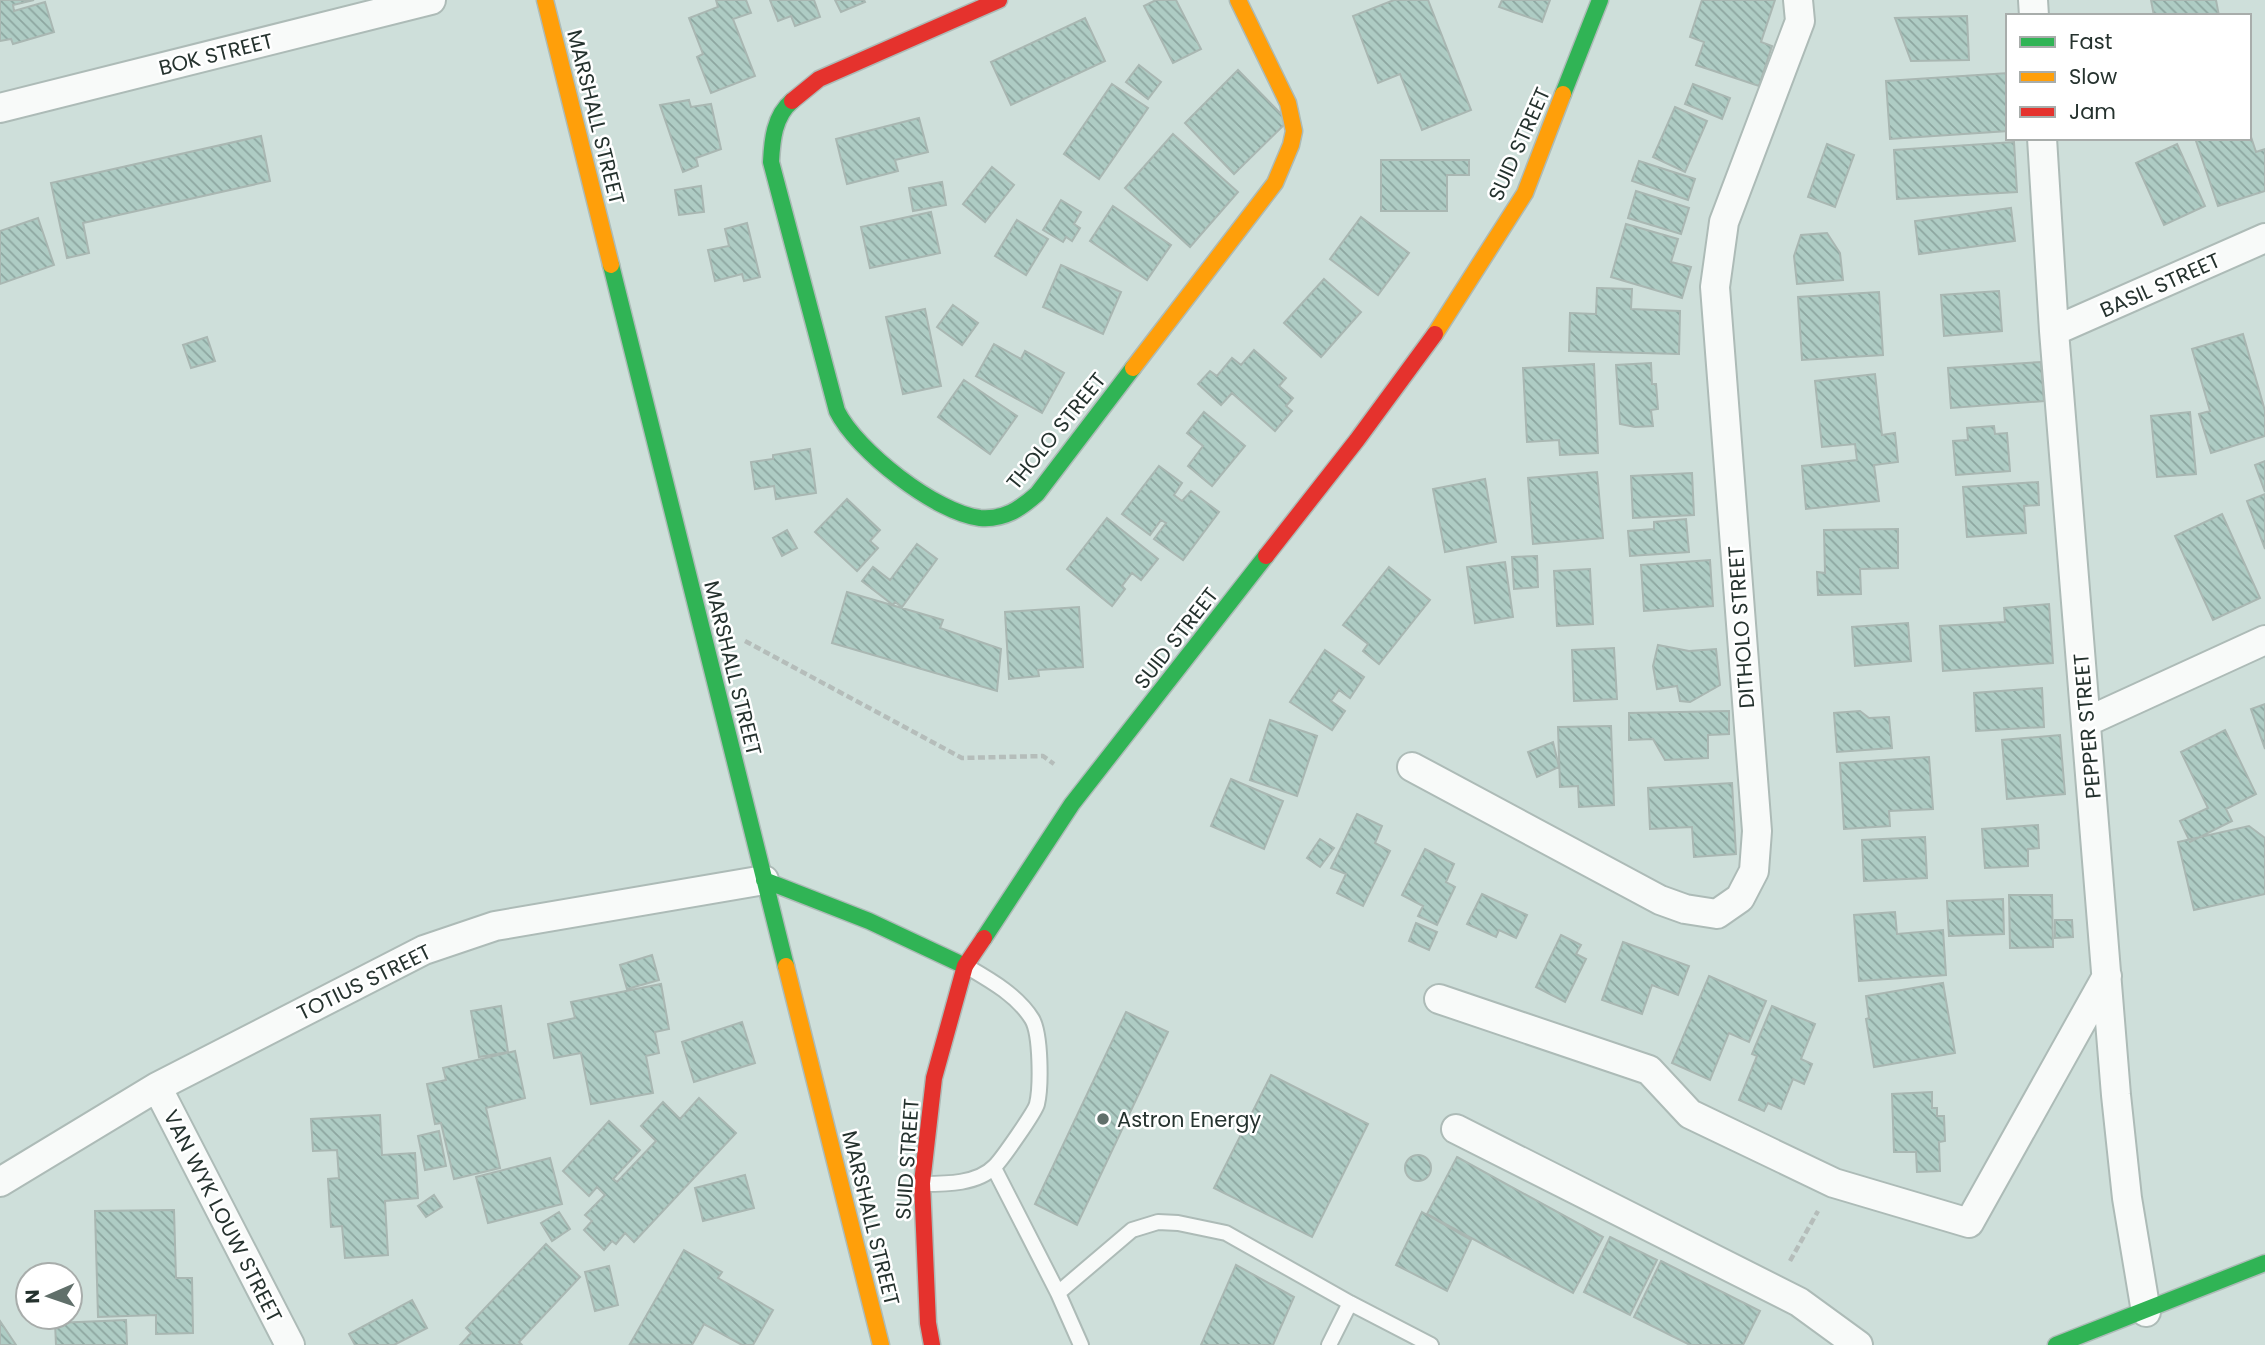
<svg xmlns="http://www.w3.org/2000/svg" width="2265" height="1345" font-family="Poppins,sans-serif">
	<defs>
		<pattern id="building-back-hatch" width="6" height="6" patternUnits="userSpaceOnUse" patternTransform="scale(1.75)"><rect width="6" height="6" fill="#aeccc4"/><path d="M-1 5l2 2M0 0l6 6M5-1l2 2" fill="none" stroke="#8da6a0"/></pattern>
	</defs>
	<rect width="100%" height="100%" fill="#cedfda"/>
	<!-- building -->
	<path fill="url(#building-back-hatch)" stroke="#a9b7b2" stroke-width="2" d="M0 0H34L13 5 14 11 45 2 54 32 13 44 11 39 0 41Z
		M716 0H746L751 13 733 19 755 76 711 93 697 57 703 54 689 18 718 7Z
		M770 0H814L820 17 795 26 791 16 778 21Z
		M835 0H864L865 2 841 12Z
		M1156 0H1176L1201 49 1173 63 1144 6Z
		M1394 0H1428L1471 110 1422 130 1400 74 1378 83 1353 16Z
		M1502 0H1550L1542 22 1499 7Z
		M1702 0H1775L1761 42 1772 46 1759 86 1696 65 1704 42 1690 37Z
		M2151 0H2216L2219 16H2154Z
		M1967 16 1969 60 1911 61 1895 18Z
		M1085 18 1105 61 1011 105 991 62Z
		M1139 65 1161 82 1148 99 1126 82Z
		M1238 70 1288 121 1234 174 1185 123Z
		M2008 73V131L1890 139 1886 81Z
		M1112 84 1148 108 1099 179 1064 154Z
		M1693 84 1730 98 1722 119 1685 104Z
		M689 100 691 107 711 104 721 149 696 158 698 166 683 172 660 105Z
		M1675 107 1707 121 1685 172 1653 157Z
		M919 118 928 152 895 160 898 171 847 184 836 139Z
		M2249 131 2256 152 2265 149V191L2218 206 2195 138H2249Z
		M1173 134 1238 192 1190 247 1125 188Z
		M261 136 270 181 83 223 89 253 67 258 51 183Z
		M2014 142 2017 192 1897 199 1894 150Z
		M1827 144 1854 155 1835 207 1808 197Z
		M2177 144 2205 206 2164 225 2136 163Z
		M1381 160H1469V175H1447V211H1381Z
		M1639 161 1695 179 1688 200 1632 181Z
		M992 167 1014 185 985 222 963 204Z
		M942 182 946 205 913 211 909 188Z
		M701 186 704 212 679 215 675 190Z
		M1636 191 1689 208 1681 234 1628 218Z
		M1061 200 1081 212 1074 224 1080 228 1072 241 1066 237 1063 242 1043 230Z
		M1113 206 1171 245 1147 280 1090 241Z
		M2011 208 2015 241 1919 254 1915 221Z
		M931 212 940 253 870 268 861 227Z
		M1361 217 1409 253 1378 295 1330 259Z
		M38 218 54 265 0 284V231Z
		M1017 220 1048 239 1026 275 995 256Z
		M747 223 760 277 744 281 742 274 715 281 708 250 729 246 725 229Z
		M1626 224 1678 239 1671 262 1691 267 1682 298 1611 277Z
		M1827 233 1840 253 1843 280 1797 284 1794 256 1801 235Z
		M1061 265 1121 292 1103 334 1043 307Z
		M1324 279 1361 312 1321 357 1284 323Z
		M1597 288 1632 289 1631 309 1680 311 1679 354 1569 351 1570 313 1596 314Z
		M1999 291 2002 331 1944 336 1941 295Z
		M1879 292 1883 355 1802 360 1798 297Z
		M953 305 978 323 962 345 937 327Z
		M925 309 941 386 903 394 886 317Z
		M2243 334 2265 411V436L2211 453 2199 414 2210 411 2192 349Z
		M207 337 215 361 191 368 183 345Z
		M994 344 1021 359 1025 351 1064 373 1042 413 976 376Z
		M1254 350 1286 378 1279 386 1293 398 1286 406 1292 411 1275 431 1232 393 1221 405 1198 384 1210 371 1217 376 1232 358 1241 365Z
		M2041 362 2044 401 1951 408 1948 368Z
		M1651 363 1652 384H1656L1658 409 1651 410 1653 426 1635 427 1620 424 1616 365Z
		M1594 364 1598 453 1560 455 1559 440 1527 442 1523 368Z
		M1875 374 1882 435 1895 433 1898 462 1874 465 1879 501 1806 509 1802 466 1857 460 1855 444 1822 447 1815 381Z
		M964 380 1017 416 990 454 938 417Z
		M1204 412 1245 446 1212 486 1188 466 1203 446 1187 433Z
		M2190 412 2196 474 2157 477 2151 416Z
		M1994 426 1995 434 2007 433 2010 471 1956 475 1953 441 1968 440 1967 428Z
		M810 449 816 493 776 499 774 486 755 489 751 462 773 459V455Z
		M2265 461V492L2255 465Z
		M1159 466 1182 483 1174 495 1182 501 1191 491 1219 512 1183 560 1154 539 1166 523 1161 520 1150 535 1122 514Z
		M1597 472 1603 538 1533 544 1528 478Z
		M1692 473 1694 515 1633 518 1631 476Z
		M1485 479 1496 542 1445 552 1433 489Z
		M2038 482 2039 505 2024 506 2026 533 1967 537 1963 487Z
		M2265 494V549L2247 501Z
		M847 499 880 530 870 541 878 548 857 571 815 532Z
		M2222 514 2260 598 2213 620 2175 536Z
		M1107 518 1158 559 1141 580 1132 573 1122 586 1125 589 1112 606 1067 569Z
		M1686 519 1689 552 1630 556 1628 531 1654 529V522Z
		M1898 529V568L1860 569 1861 594 1818 595 1817 572 1825 573 1824 530Z
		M787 530 797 548 782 556 773 538Z
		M917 544 937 559 902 607 895 602 893 605 862 581 873 567 890 580Z
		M1537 556 1538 587 1514 589 1512 557Z
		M1710 560 1713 606 1644 611 1641 565Z
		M1505 562 1513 617 1475 623 1467 567Z
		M1389 567 1430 600 1379 664 1363 651 1368 644 1343 625Z
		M1590 569 1593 624 1557 626 1554 571Z
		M847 592 943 620 940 628 1001 649 997 691 832 643Z
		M2049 604 2053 663 1943 671 1940 626 2005 622 2004 608Z
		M1079 607 1083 667 1038 670 1039 676 1009 679 1005 612Z
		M1908 623 1911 661 1855 666 1852 627Z
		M1658 645 1689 651 1716 649 1720 685 1690 702 1680 701 1677 686 1657 689 1653 666Z
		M1614 648 1617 699 1574 701 1572 650Z
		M1325 650 1364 677 1350 698 1339 690 1331 701 1345 711 1332 730 1290 702Z
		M2042 688 2044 727 1976 731 1974 693Z
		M2265 704V749L2251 709Z
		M1729 711V734L1708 735V758L1665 760 1653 739 1629 740V713Z
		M1860 711 1869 718 1889 717 1892 748 1837 752 1834 713Z
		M1270 720 1317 736 1297 796 1250 780Z
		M1611 726 1614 805 1579 807 1578 786 1560 787 1558 727Z
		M2225 730 2256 794 2226 809 2232 821 2190 842 2180 821 2208 808 2181 752Z
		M2060 735 2065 794 2007 799 2002 740Z
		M1553 742 1559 767 1537 777 1528 752Z
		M1929 757 1933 809 1889 811 1890 826 1844 829 1840 763Z
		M1231 779 1283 801 1264 849 1211 826Z
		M1732 783 1736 854 1694 857 1692 827 1650 829 1648 788Z
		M1357 814 1382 826 1375 843 1390 851 1363 906 1337 893 1346 874 1331 868Z
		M2038 825 2039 848 2028 849V866L1985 868 1982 829Z
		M2249 826 2265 838V894L2194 910 2178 842Z
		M1925 837 1927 878 1864 881 1862 840Z
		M1320 839 1334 848 1320 867 1307 858Z
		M1425 849 1454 864 1446 882 1455 887 1437 925 1418 916 1423 906 1402 895Z
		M1482 894 1527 915 1516 938 1499 930 1496 937 1467 924Z
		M2009 895H2052L2053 947 2010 948Z
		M2003 899 2004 934 1949 936 1947 901Z
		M1895 912 1897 934 1943 930 1946 975 1859 981 1854 915Z
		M2055 920H2072L2073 937 2055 938Z
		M1416 923 1437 932 1429 950 1409 941Z
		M1561 935 1581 945 1576 954 1586 959 1565 1002 1536 987Z
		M1623 942 1689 966 1678 995 1652 985 1642 1014 1602 1000Z
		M652 955 659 980 627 989 620 965Z
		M1709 976 1766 1001 1749 1042 1729 1033 1710 1080 1672 1063Z
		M1943 983 1955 1053 1874 1067 1866 1019 1869 1018 1866 996Z
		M661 984 669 1029 655 1032 659 1053 646 1056 653 1093 591 1104 581 1053 554 1058 548 1024 575 1018 571 1002Z
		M501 1006 508 1052 479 1057 471 1011Z
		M1772 1006 1815 1024 1801 1059 1812 1064 1804 1084 1793 1079 1781 1109 1768 1103 1764 1111 1739 1100 1757 1056 1752 1054Z
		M1126 1012 1168 1032 1077 1225 1035 1204Z
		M742 1022 755 1063 694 1082 682 1042Z
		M515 1051 525 1098 486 1108 500 1168 454 1179 441 1123 435 1124 427 1084 446 1080 443 1068Z
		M1271 1075 1368 1124 1312 1237 1214 1188Z
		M1932 1092V1108H1937V1116H1944L1945 1141 1939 1142 1940 1171 1917 1172 1916 1152H1894L1892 1094Z
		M699 1098 736 1133 634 1242 625 1233 616 1244 612 1241 604 1250 584 1230 592 1221 585 1215 605 1195 597 1187 589 1196 563 1171 609 1121 640 1150 613 1179 617 1182 656 1141 641 1126 663 1102 680 1119Z
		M380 1115 382 1155 415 1153 418 1198 385 1201 388 1255 345 1258 342 1226 331 1227 328 1179 339 1178 337 1150 313 1151 311 1119Z
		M439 1131 446 1166 425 1170 418 1136Z
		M1405 1168a13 13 0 1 1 26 0a13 13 0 1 1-26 0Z
		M1457 1157 1603 1237 1573 1293 1427 1214Z
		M550 1158 562 1204 488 1223 476 1177Z
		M745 1175 754 1208 703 1221 695 1188Z
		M434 1195 442 1207 426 1217 418 1206Z
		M174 1210 176 1278H192L193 1333 156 1334V1315L98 1317 95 1211Z
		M559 1212 570 1229 552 1241 541 1223Z
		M1422 1212 1471 1240 1447 1291 1396 1265Z
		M1610 1237 1657 1260 1630 1315 1584 1292Z
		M546 1244 580 1277 519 1342 522 1345H460L471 1333 466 1328Z
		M684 1250 722 1272 718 1278 773 1310 753 1345H742L704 1324 692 1345 630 1344Z
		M1661 1261 1760 1311 1743 1345H1690L1634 1317Z
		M1236 1265 1294 1297 1273 1345H1201Z
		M609 1266 618 1305 595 1311 585 1272Z
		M412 1300 427 1328 394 1345H355L349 1334Z
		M126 1320 127 1345H56L55 1323Z
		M0 1321 16 1345H0Z"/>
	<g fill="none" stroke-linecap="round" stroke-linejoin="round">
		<!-- lane casing -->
		<g stroke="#adbbb7" stroke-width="18">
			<path id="lane" d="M994 1168 1058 1293 1081 1345
				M923 1184C946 1184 978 1184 995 1166 1002 1159 1035 1112 1037 1104 1041 1087 1041 1034 1032 1019 1017 995 990 980 966 966
				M1058 1293 1132 1230 1158 1222 1178 1223 1226 1233 1350 1303 1431 1345
				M1329 1345 1350 1303"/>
		</g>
		<!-- street casing -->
		<g stroke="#adbbb7" stroke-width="32">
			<path id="street" d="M2033 0 2034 16
				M0 108 431 0
				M2042 138 2054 331 2116 1095 2127 1198 2146 1312
				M2054 331 2265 238
				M2086 722 2265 640
				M1412 767 1660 900 1685 909 1717 914 1740 898 1754 871 1757 831 1715 287 1724 222 1800 21 1798 0
				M1439 999 1649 1070 1690 1114 1834 1183 1969 1223 2107 976
				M157 1087 290 1345
				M1456 1129 1799 1302 1858 1345
				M0 1182 157 1087 424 950 495 926 764 880"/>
		</g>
		<!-- fast casing -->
		<g stroke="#adbbb7" stroke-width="19">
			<path id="fast" d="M1563 94 1600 0
				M792 101C774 116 772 141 771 162L837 411C856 450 936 513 980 518 1004 520 1020 509 1037 494L1133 368
				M611 265 786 966
				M764 880 869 921 965 966
				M984 938 1072 804 1266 556
				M2056 1345 2265 1263"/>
		</g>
		<!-- slow casing -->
		<g stroke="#adbbb7" stroke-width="19">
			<path id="slow" d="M545 0 611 265
				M1435 334 1525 193 1563 94
				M1133 368 1275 183 1291 145 1294 131 1288 103 1238 0
				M786 966 881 1345"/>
		</g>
		<!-- jam casing -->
		<g stroke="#adbbb7" stroke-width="19">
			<path id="jam" d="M792 101 819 79 999 0
				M1266 556 1357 440 1435 334
				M932 1345 928 1323 922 1183 934 1078 965 966 984 938"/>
		</g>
		<!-- path -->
		<path stroke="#b5bdba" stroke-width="4.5" stroke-dasharray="7 3.5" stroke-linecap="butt" d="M745 641 962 758 1043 756 1054 764
			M1790 1261 1818 1211"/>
		<!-- lane -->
		<use href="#lane" stroke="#f8faf9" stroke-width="14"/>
		<!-- street -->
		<use href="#street" stroke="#f8faf9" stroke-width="28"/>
		<!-- fast -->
		<use href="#fast" stroke="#30b455" stroke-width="16"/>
		<!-- slow -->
		<use href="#slow" stroke="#ff9f0a" stroke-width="16"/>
		<!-- jam -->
		<use href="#jam" stroke="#e5322d" stroke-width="16"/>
	</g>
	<!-- markers -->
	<circle fill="#606f6a" stroke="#fff" stroke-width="2.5" cx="1103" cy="1119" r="7"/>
	<g text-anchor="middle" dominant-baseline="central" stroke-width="5" stroke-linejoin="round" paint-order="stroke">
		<!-- street labels -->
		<g font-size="21" fill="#25322e" stroke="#fff">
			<text transform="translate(216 54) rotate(-14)">BOK STREET</text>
			<text transform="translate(596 117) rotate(76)">MARSHALL STREET</text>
			<text transform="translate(1519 144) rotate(-66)">SUID STREET</text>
			<text transform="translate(2160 285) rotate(-24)">BASIL STREET</text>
			<text transform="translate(1056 431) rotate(-51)">THOLO STREET</text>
			<text transform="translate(1741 627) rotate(-94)">DITHOLO STREET</text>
			<text transform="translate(1176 638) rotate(-52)">SUID STREET</text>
			<text transform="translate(733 668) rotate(76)">MARSHALL STREET</text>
			<text transform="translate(2087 726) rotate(-95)">PEPPER STREET</text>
			<text transform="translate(364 982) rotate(-26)">TOTIUS STREET</text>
			<text transform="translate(907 1159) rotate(-86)">SUID STREET</text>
			<text transform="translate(223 1216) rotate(63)">VAN WYK LOUW STREET</text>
			<text transform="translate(871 1218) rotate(76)">MARSHALL STREET</text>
		</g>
		<!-- poi labels -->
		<g font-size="21" fill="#25322e" stroke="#fff" text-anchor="start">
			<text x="1117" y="1119">Astron Energy</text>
		</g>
	</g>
	<!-- legend -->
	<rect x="2006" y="14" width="245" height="126" fill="#ffffff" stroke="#a8adab" stroke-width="2"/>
	<rect x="2020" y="37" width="35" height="10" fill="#30b455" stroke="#a8adab" stroke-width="2"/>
	<text x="2069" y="49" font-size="21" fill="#25322e">Fast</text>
	<rect x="2020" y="72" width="35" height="10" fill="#ff9f0a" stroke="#a8adab" stroke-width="2"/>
	<text x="2069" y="84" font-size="21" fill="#25322e">Slow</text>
	<rect x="2020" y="107" width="35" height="10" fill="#e5322d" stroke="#a8adab" stroke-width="2"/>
	<text x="2069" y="119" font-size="21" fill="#25322e">Jam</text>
	<!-- north arrow -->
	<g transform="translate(49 1296) rotate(268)"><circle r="33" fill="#ffffff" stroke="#a8adab" stroke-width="2"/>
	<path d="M0-5L12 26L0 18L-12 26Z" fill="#606f6a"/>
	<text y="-10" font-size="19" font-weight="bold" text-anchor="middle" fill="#25322e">N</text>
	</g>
</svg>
